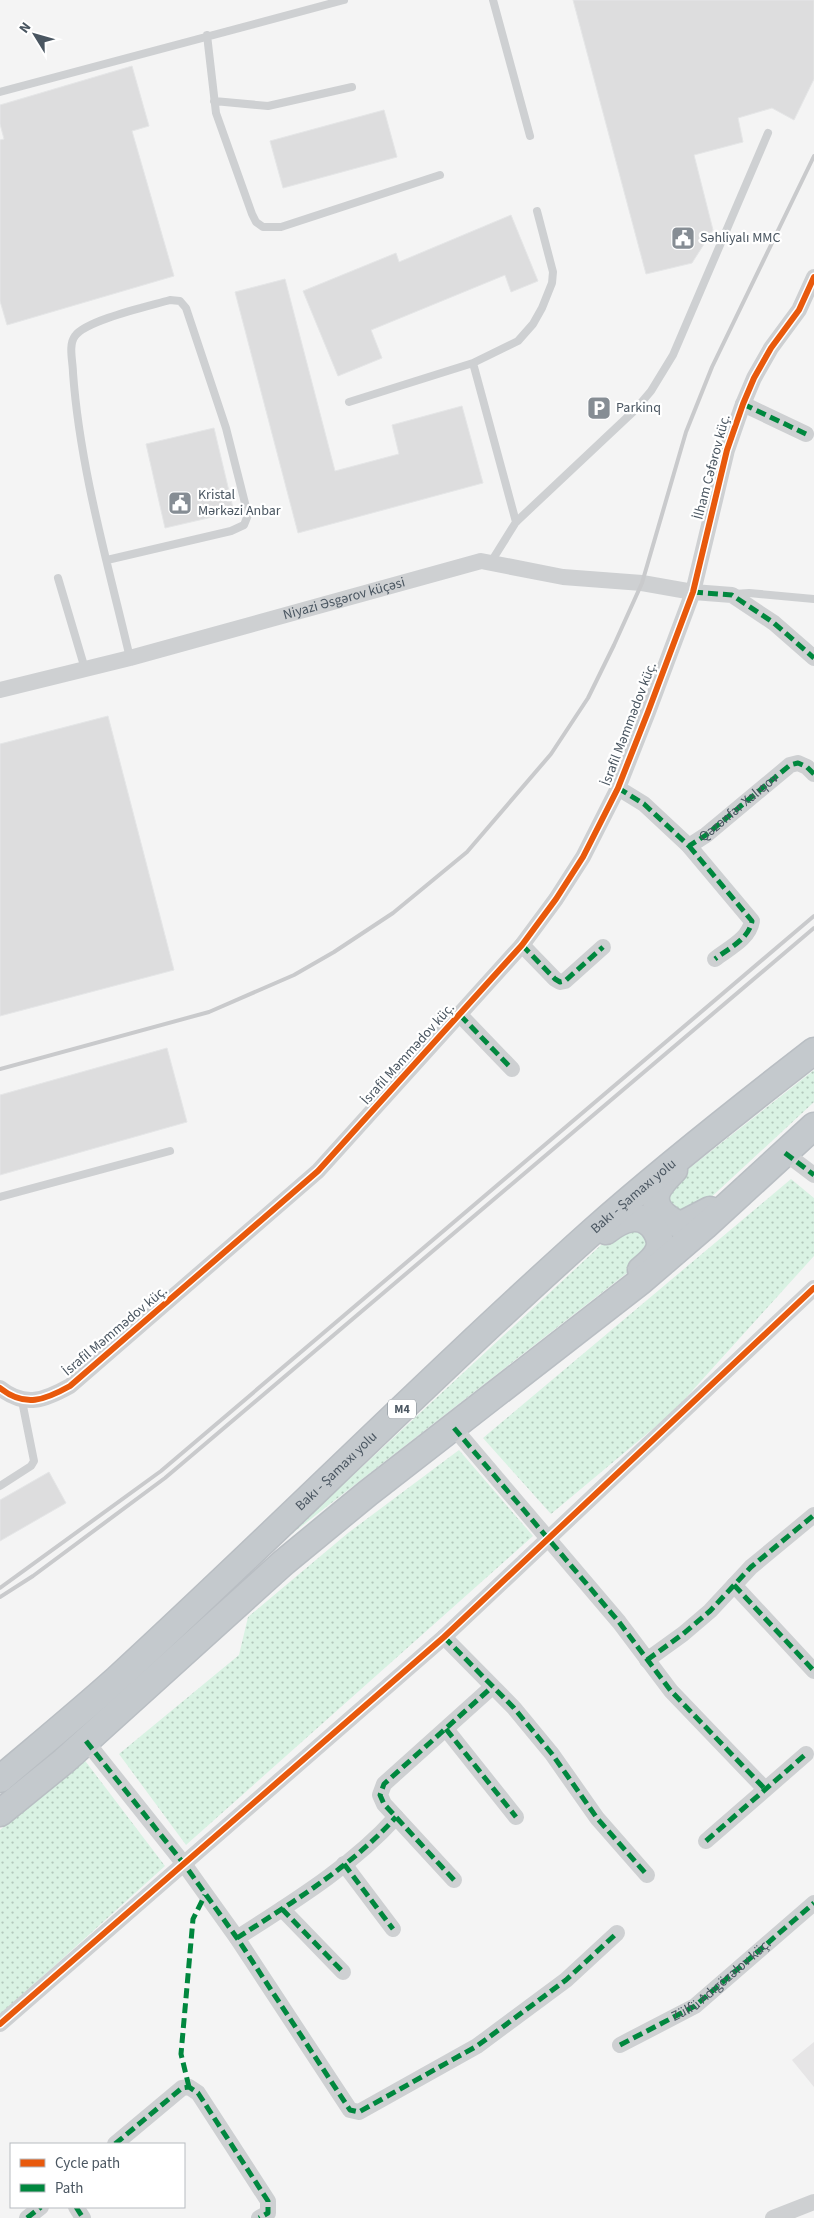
<svg xmlns="http://www.w3.org/2000/svg" width="814" height="2218" font-family="'Source Sans 3',sans-serif">
	<defs>
		<pattern id="grass-dots" width="8" height="8" patternUnits="userSpaceOnUse" patternTransform="scale(1.25)"><rect width="8" height="8" fill="#d9f2e3"/><path d="M2 2h.1M6 6h.1" fill="none" stroke="#b2c7bb" stroke-width="1.8" stroke-linecap="round"/></pattern>
	</defs>
	<rect width="100%" height="100%" fill="#f4f4f4"/>
	<!-- education -->
	<path fill="#e6e5e6" d="M814 2042V2087L792 2060Z"/>
	<!-- grass -->
	<path fill="url(#grass-dots)" d="M814 1070V1102L706 1202 679 1213 667 1201 672 1183 682 1174Z
		M791 1179 814 1198V1256L673 1412 551 1514 483 1438Z
		M628 1226C655 1234 651 1246 636 1266L280 1543 614 1233Z
		M459 1450 533 1536 186 1845 119 1754 239 1655 248 1617 348 1533Z
		M83 1758 165 1866 0 2015V1830Z"/>
	<!-- building -->
	<path fill="#ddddde" stroke="#e5e6e7" d="M573 0H814V79L794 120 772 108 738 118 743 142 694 155 713 230 692 263 646 274Z
		M132 66 149 126 132 131 174 276 7 325 0 301V140L4 139 0 124V105Z
		M384 110 397 157 283 188 270 141Z
		M511 215 538 281 511 292 505 275 371 330 382 358 338 376 303 291 396 253 399 262Z
		M285 279 335 471 399 454 392 425 462 406 483 483 298 533 235 292Z
		M214 428 234 512 165 528 146 444Z
		M108 716 174 970 0 1016V744Z
		M167 1048 187 1122 0 1175V1095Z
		M49 1472 66 1503 0 1541V1500Z"/>
	<g fill="none" stroke-linecap="round" stroke-linejoin="round">
		<!-- trunk casing -->
		<g stroke="#b9bec3" stroke-width="29">
			<g id="trunk">
				<path d="M674 1170C668 1176 657 1187 656 1196 654 1210 669 1221 681 1225L710 1210"/>
				<path d="M606 1231C621 1219 643 1209 656 1231 659 1236 661 1243 659 1249 656 1258 648 1264 641 1270"/>
				<path id="s3" d="M0 1779C39 1746 79 1713 117 1679 277 1532 430 1377 593 1231 664 1168 739 1109 814 1051"/>
				<path d="M0 1813 64 1761 283 1563 368 1493 641 1281 705 1226 814 1126"/>
			</g>
		</g>
		<!-- service -->
		<path stroke="#ced0d2" stroke-width="8" d="M493 0 530 136
			M207 35 216 113 252 214 256 222 263 227H281L440 175
			M0 92 344 0
			M214 101 268 106 352 87
			M473 363 516 522
			M349 402 473 363 518 341 533 324 542 308 552 283 553 272 537 211
			M107 560 231 531 244 525 248 515 226 428 186 308 180 301 170 300C150 306 86 320 75 336 68 345 73 362 73 373 80 469 108 564 130 658
			M491 562 516 522 635 410 651 391 673 355 768 133
			M58 578 85 669
			M734 594 749 593 814 599
			M0 1197 170 1151
			M0 1486 31 1466 34 1461 22 1401"/>
		<!-- minor -->
		<g stroke="#ced0d2" stroke-width="16">
			<path d="M743 404 806 434"/>
			<path id="s1" d="M0 690 130 658 481 561 563 577 642 583 693 592 732 595 774 623 814 658"/>
			<path d="M618 788 644 804 689 846 706 835 790 765 798 763 807 767 814 774"/>
			<path d="M689 846 752 921C749 939 729 948 715 959"/>
			<path d="M522 945 555 979 560 982 565 981 603 947"/>
			<path d="M460 1015 512 1069"/>
			<path d="M785 1153 814 1175"/>
			<path d="M0 1388C25 1408 45 1400 70 1386L318 1171 522 945 556 899 583 857 618 788 648 712 693 592 727 450 743 404 754 378 771 348 799 310 814 277"/>
			<path d="M454 1428 619 1622 671 1691 765 1789"/>
			<path d="M734 1585 814 1671"/>
			<path d="M444 1637 514 1708 552 1754 597 1818 647 1875"/>
			<path d="M647 1660 683 1634 710 1611 751 1567 814 1515"/>
			<path d="M446 1729 516 1817"/>
			<path d="M86 1741 184 1864 237 1938 350 2110 359 2112 477 2046 566 1980 617 1933"/>
			<path d="M706 1841 806 1754"/>
			<path d="M344 1864 393 1929"/>
			<path d="M454 1880 384 1804 380 1795 384 1784 492 1687"/>
			<path d="M282 1909 343 1972"/>
			<path d="M237 1938C293 1902 352 1866 396 1817"/>
			<path d="M0 2024 444 1637 814 1288"/>
			<path id="s2" d="M620 2045 695 2006 814 1903"/>
			<path d="M115 2144 182 2088 189 2087 198 2093 268 2201V2213L259 2218"/>
			<path d="M76 2207 83 2218"/>
			<path d="M27 2218 41 2207"/>
			<path d="M773 2218 814 2202"/>
		</g>
		<!-- trunk -->
		<use href="#trunk" stroke="#c4c9cd" stroke-width="26"/>
		<!-- rail -->
		<path stroke="#c9cacc" stroke-width="4" d="M0 1069 209 1012 294 975 334 952 393 913 467 852 551 754 588 698 614 645 642 583 686 432 712 367 814 156
			M0 1588 161 1471 814 916
			M0 1597 33 1576 165 1478 814 928"/>
		<!-- quiet -->
		<g stroke="#00873e" stroke-width="5" stroke-dasharray="10 5" stroke-linecap="butt">
			<path d="M743 404 806 434"/>
			<path d="M693 592 732 595 774 623 814 658"/>
			<path id="s4" d="M618 788 644 804 689 846 706 835 790 765 798 763 807 767 814 774"/>
			<path d="M689 846 752 921C749 939 729 948 715 959"/>
			<path d="M522 945 555 979 560 982 565 981 603 947"/>
			<path d="M460 1015 512 1069"/>
			<path d="M785 1153 814 1175"/>
			<path d="M454 1428 619 1622 671 1691 765 1789"/>
			<path d="M734 1585 814 1671"/>
			<path d="M444 1637 514 1708 552 1754 597 1818 647 1875"/>
			<path d="M647 1660 683 1634 710 1611 751 1567 814 1515"/>
			<path d="M446 1729 516 1817"/>
			<path d="M86 1741 184 1864 237 1938 350 2110 359 2112 477 2046 566 1980 617 1933"/>
			<path d="M706 1841 806 1754"/>
			<path d="M344 1864 393 1929"/>
			<path d="M454 1880 384 1804 380 1795 384 1784 492 1687"/>
			<path d="M282 1909 343 1972"/>
			<path d="M237 1938C293 1902 352 1866 396 1817"/>
			<path d="M620 2045 695 2006 814 1903"/>
			<path d="M189 2087 181 2054 193 1919 205 1895"/>
			<path d="M115 2144 182 2088 189 2087 198 2093 268 2201V2213L259 2218"/>
			<path d="M76 2207 83 2218"/>
			<path d="M27 2218 41 2207"/>
		</g>
		<!-- cycleway casing -->
		<g stroke="#fff" stroke-width="9">
			<path id="cycleway" d="M0 1388C25 1408 45 1400 70 1386L318 1171 522 945 556 899 583 857 618 788 648 712 693 592 727 450 743 404 754 378 771 348 799 310 814 277
				M0 2024 444 1637 814 1288"/>
		</g>
		<!-- cycleway -->
		<use href="#cycleway" stroke="#e8590c" stroke-width="6"/>
	</g>
	<!-- icons -->
	<defs>
		<g id="civic-square" transform="scale(1.25)"><rect x="-9" y="-9" width="18" height="18" rx="4" fill="#868d94" stroke="#fff"/><path d="M-.6-6.5H3V-4.5H.6V-3L4-1V1h2V6H-6V1h2V-1L-.6-3ZM-1.2 2.5V6h2.4V2.5Z" fill="#fff"/></g>
		<g id="parking-square" transform="scale(1.25)"><rect x="-9" y="-9" width="18" height="18" rx="4" fill="#868d94" stroke="#fff"/><path d="M-3.5-5.5H1a3.5 3.5 0 0 1 0 7H-1V5.5H-3.5ZM-1-3.4V-.6H.8a1.4 1.4 0 0 0 0-2.8Z" fill="#fff"/></g>
	</defs>
	<g fill-rule="evenodd">
		<use href="#civic-square" x="683" y="238"/>
		<use href="#parking-square" x="599" y="408"/>
		<use href="#civic-square" x="180" y="503"/>
	</g>
	<g text-anchor="middle" dominant-baseline="central" stroke-width="4.5" stroke-linejoin="round" paint-order="stroke">
		<!-- shield labels -->
		<rect fill="#fff" stroke="#808990" stroke-width="1" x="388" y="1399.5" width="28" height="19" rx="4"/>
		<g font-size="12" font-weight="bold" fill="#4a5661">
			<text x="402" y="1409">M4</text>
		</g>
		<!-- poi labels -->
		<g font-size="14" fill="#4a5661" stroke="#fff" text-anchor="start">
			<text x="700" y="238">Səhliyalı MMC</text>
			<text x="616" y="408">Parkinq</text>
			<text x="198" y="495">Kristal<tspan x="198" dy="16">Mərkəzi Anbar</tspan></text>
		</g>
		<!-- street labels -->
		<g font-size="14" fill="#4a5661" stroke="#fff">
			<text transform="translate(712 467) rotate(-75)">İlham Cəfərov küç.</text>
			<text stroke="none"><textPath href="#s1" startOffset="356">Niyazi Əsgərov küçəsi</textPath></text>
			<text transform="translate(629 724) rotate(-69)">İsrafil Məmmədov küç.</text>
			<text stroke="none"><textPath href="#s4" startOffset="155">Qəzənfər Xalıqov</textPath></text>
			<text transform="translate(408 1054) rotate(-48)">İsrafil Məmmədov küç.</text>
			<text stroke="none"><textPath href="#s3" startOffset="861">Bakı - Şamaxı yolu</textPath></text>
			<text transform="translate(115 1331) rotate(-40)">İsrafil Məmmədov küç.</text>
			<text stroke="none"><textPath href="#s3" startOffset="456">Bakı - Şamaxı yolu</textPath></text>
			<text stroke="none"><textPath href="#s2" startOffset="121">Zülfü Adıgözəlov küç.</textPath></text>
		</g>
	</g>
	<!-- legend -->
	<rect x="10" y="2143" width="175" height="65" fill="#ffffff" stroke="#b7bbc0"/>
	<rect x="20" y="2159" width="25" height="8" fill="#e8590c" stroke="#b7bbc0"/>
	<text x="55" y="2168" font-size="15" fill="#4a5661">Cycle path</text>
	<rect x="20" y="2184" width="25" height="8" fill="#00873e" stroke="#b7bbc0"/>
	<text x="55" y="2193" font-size="15" fill="#4a5661">Path</text>
	<!-- north arrow -->
	<g transform="translate(35 35) rotate(307)" stroke="#ffffff" stroke-width="4" paint-order="stroke">
	<path d="M0-4L9 19L0 12L-9 19Z" fill="#4a5661"/>
	<text y="-8" font-size="14" font-weight="bold" text-anchor="middle" fill="#4a5661">N</text>
	</g>
</svg>
